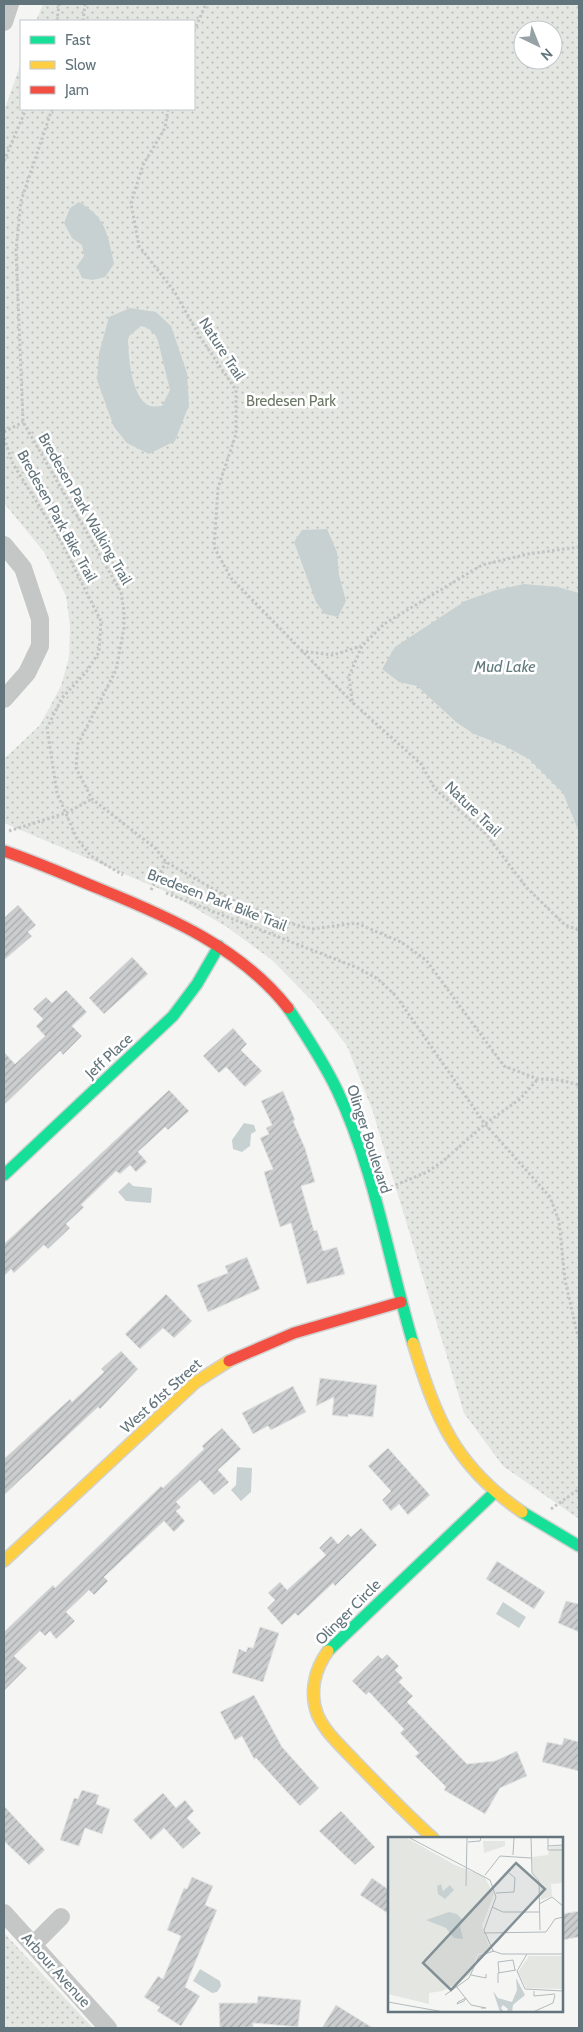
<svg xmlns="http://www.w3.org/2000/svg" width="583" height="2032" font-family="Cabin,sans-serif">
	<defs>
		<pattern id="park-dots" width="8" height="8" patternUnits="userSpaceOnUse" patternTransform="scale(1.25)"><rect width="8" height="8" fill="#e4e6e1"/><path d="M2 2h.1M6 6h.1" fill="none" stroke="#bcbfbb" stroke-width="1.8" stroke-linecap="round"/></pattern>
		<pattern id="building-hatch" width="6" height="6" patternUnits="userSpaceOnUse" patternTransform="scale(1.25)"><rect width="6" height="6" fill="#cbcdce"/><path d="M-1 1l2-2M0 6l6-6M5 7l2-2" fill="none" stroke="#a8abac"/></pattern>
	</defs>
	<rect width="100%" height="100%" fill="#f5f5f4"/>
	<!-- park -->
	<path fill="url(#park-dots)" fill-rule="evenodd" d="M43 4H579V1519L503 1466 464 1413 372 1109 347 1046 314 1003 272 960 227 927 169 893 4 823V759L40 725 61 686 69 657 70 626 66 596 44 552 4 503V111L21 63V109H194V21H36ZM523 30H553V60H523Z
		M4 1933 93 2028H4Z"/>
	<!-- water -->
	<path fill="#c8d1d2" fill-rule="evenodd" d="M79 202C106 217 108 235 114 264L105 277 92 280 82 278 77 266 84 256 82 245 72 238 64 223 70 208Z
		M130 308 156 312 171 326 187 373 189 405 175 441 149 454 127 443 114 427 97 380 99 353 109 317ZM141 326 148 328 157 337 170 390 162 406C158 406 153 407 150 406 131 399 128 354 128 337Z
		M327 529 337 552 339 575 346 601 338 617 325 614 316 602 294 542 302 530Z
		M524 584 558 587 579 593V832L563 793 529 759 505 746 474 734 456 722 417 686 399 682 382 669 395 647 465 601 496 590Z
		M244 1123 254 1125 256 1131 251 1134 250 1146 242 1152 233 1149 232 1140Z
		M129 1182 133 1186 152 1188 151 1203 126 1201 118 1192Z
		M237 1467 252 1468 251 1492 241 1501 231 1490 236 1485Z
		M503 1602 526 1617 519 1628 496 1614Z
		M200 1969 220 1981 221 1986 217 1992 212 1993 193 1981Z"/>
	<!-- building -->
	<path fill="url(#building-hatch)" stroke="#e4e4e4" d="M18 905 36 925 28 932 32 936 4 960V918Z
		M132 957 148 974 104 1014 89 998Z
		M66 990 87 1012 72 1026 82 1036 63 1055 60 1051 4 1105V1052L15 1064 45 1036 36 1026 43 1019 33 1009 46 997 52 1003Z
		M233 1028 247 1044 241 1050 262 1071 245 1087 226 1067 219 1073 203 1056Z
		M169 1090 189 1111 168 1130 165 1127 138 1152 147 1162 136 1172 130 1165 120 1174 116 1171 81 1205 84 1207 66 1224 70 1228 48 1249 44 1245 14 1273 11 1269 4 1276V1244Z
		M283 1091 295 1120 293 1121 305 1148 315 1182 301 1186 314 1231 317 1230 323 1251 337 1247 345 1274 307 1284 291 1223 280 1227 264 1172 273 1169 260 1138 269 1134 266 1128 272 1125 261 1101Z
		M247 1257 260 1289 208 1312 197 1285 228 1273 225 1266Z
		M166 1294 192 1321 174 1338 163 1328 140 1349 125 1334Z
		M121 1351 138 1369 100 1409 98 1407 4 1495V1459L70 1399 72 1402 104 1372 101 1369Z
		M320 1378 377 1385 373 1417 348 1414V1417L332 1415 334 1397 316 1406Z
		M293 1386 306 1412 271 1430 268 1426 253 1434 242 1413Z
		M222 1428 241 1449 218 1470 229 1482 214 1495 200 1480 176 1502 181 1507 176 1511 185 1521 174 1532 164 1521 104 1577 108 1581 94 1595 89 1590 66 1612 75 1621 56 1639 50 1631 45 1636 40 1631 14 1656 27 1668 4 1691V1632L53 1585 55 1588 161 1486 163 1488 204 1449 202 1446Z
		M388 1448 430 1495 408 1515 399 1504 391 1511 382 1500 391 1491 368 1466Z
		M361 1528 377 1545 335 1586 333 1583 298 1616 295 1613 282 1625 267 1608 275 1600 268 1593 280 1582 287 1590 326 1555 319 1548 331 1536 338 1544 348 1534 351 1537Z
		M497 1561 545 1592 534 1609 486 1579Z
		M566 1601 579 1604V1632L558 1623Z
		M260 1627 279 1633 263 1682 232 1673 239 1649 246 1652 248 1647 253 1648Z
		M387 1654 399 1666 395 1670 403 1678 399 1682 413 1696 407 1702 467 1764 495 1761 517 1751 527 1776 500 1788 485 1814 444 1790 446 1787 415 1756 419 1753 400 1733 404 1729 369 1692 366 1695 352 1681 378 1655 382 1659Z
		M254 1695 282 1747 319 1788 300 1806 256 1758 254 1759 242 1736 235 1740 220 1712Z
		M564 1738 579 1742V1771L542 1762 547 1742 562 1745Z
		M82 1790 99 1795 96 1804 110 1809 102 1834 85 1828 79 1846 60 1840 74 1798 78 1799Z
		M163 1793 176 1808 185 1800 194 1811 187 1818 201 1833 183 1849 164 1828 151 1840 133 1820Z
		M4 1806 45 1850 29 1865 4 1841Z
		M341 1811 375 1847 355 1865 319 1831Z
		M192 1877 213 1886 205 1905 217 1910 185 1987 200 1996 181 2026 157 2011 160 2007 144 1997 158 1976 163 1979 181 1936 167 1930 184 1888 187 1889Z
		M372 1878 389 1890V1914L360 1895Z
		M579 1911V1937L562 1940V1914Z
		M258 1996 301 2000 298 2027 253 2023V2027L220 2028 219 2003H257Z
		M336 2005 373 2028H322Z"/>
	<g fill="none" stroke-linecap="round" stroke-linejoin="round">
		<!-- fast casing -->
		<g stroke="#d0d2d2" stroke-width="14">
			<path id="fast" d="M288 1008C306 1035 323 1061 337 1090 375 1170 388 1259 413 1343
				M4 1175 173 1016 197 984 219 946
				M522 1512 579 1546
				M328 1651 495 1492"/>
		</g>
		<!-- slow casing -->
		<g stroke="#d0d2d2" stroke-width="14">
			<path id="slow" d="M413 1343C436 1418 454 1465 522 1512
				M4 1561 196 1382 229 1361
				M328 1651C314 1670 309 1694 318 1716 326 1733 341 1746 354 1760 380 1787 405 1813 433 1838"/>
		</g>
		<!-- jam casing -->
		<g stroke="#d0d2d2" stroke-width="14">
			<path id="jam" d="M4 851C37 862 68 876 100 889 169 917 241 948 288 1008
				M229 1361 294 1333 401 1302"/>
		</g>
		<!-- path -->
		<path stroke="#c3c5c5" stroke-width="3" stroke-dasharray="2.5 2.5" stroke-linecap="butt" d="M57 21 59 4
			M83 21 85 4
			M194 31 206 4
			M52 109 21 201 16 250 23 422 121 592 124 611V628L116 670 78 744 76 768 92 799 155 848 166 862 238 903 289 923 312 929 356 923 401 942 426 960 504 1066 538 1079 560 1080 579 1085
			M168 109 165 128 143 165 131 203 139 246 174 291 200 337 236 390V434L218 488 214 547 231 578 352 702 421 764 435 789 485 833 527 888 565 925 579 930
			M4 161 26 109
			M4 432 23 422
			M4 438 13 464 58 536 101 621 99 652 87 671 62 698 47 728 57 793 77 839 91 856 123 875
			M301 651 333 655 361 646
			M352 701 349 676 362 646 384 624 482 565 528 554 579 547
			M9 831 66 813 92 799
			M151 890 166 862
			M166 893 358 968 378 979 396 996 485 1124 550 1197 559 1221 565 1280 579 1341
			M391 1187 427 1172 442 1162 485 1124 520 1099 538 1079
			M551 1509 579 1489"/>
		<!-- street -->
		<path stroke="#c5c7c7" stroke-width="18" d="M4 22 10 4
			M4 545 23 568 40 619V646L27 673 4 699
			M4 1913 108 2028
			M33 1945 61 1917"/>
		<!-- fast -->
		<use href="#fast" stroke="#16e098" stroke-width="11"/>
		<!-- slow -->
		<use href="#slow" stroke="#ffcf43" stroke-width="11"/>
		<!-- jam -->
		<use href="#jam" stroke="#f24e42" stroke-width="11"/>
	</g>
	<g text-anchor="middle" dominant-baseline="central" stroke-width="5" stroke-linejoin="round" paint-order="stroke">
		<!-- street labels -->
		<g font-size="15" fill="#63757c" stroke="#fff">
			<text transform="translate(222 349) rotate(57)">Nature Trail</text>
			<text transform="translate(85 509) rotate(60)">Bredesen Park Walking Trail</text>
			<text transform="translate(57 516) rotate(61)">Bredesen Park Bike Trail</text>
			<text transform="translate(473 809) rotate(44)">Nature Trail</text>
			<text transform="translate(217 900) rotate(21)">Bredesen Park Bike Trail</text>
			<text transform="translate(109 1056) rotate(-43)">Jeff Place</text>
			<text transform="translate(369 1139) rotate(72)">Olinger Boulevard</text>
			<text transform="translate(161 1396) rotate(-42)">West 61st Street</text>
			<text transform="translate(348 1612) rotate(-45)">Olinger Circle</text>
			<text transform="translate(56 1970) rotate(48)">Arbour Avenue</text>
		</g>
		<!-- park labels -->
		<g font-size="15" fill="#6c7966" stroke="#fff">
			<text x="291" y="401">Bredesen Park</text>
		</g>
		<!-- water labels -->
		<g font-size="16" font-style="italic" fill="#637b7e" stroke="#fff">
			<text x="505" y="666">Mud Lake</text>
		</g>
	</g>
	<!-- overview -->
	<g transform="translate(388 1837)">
		<rect width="175" height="175" fill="#f5f5f4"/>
		<path d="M0 0H17L67 28 96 39 106 57 94 89 103 115 90 117 82 137 72 145 54 154 41 156V167L0 157ZM95 4H117V9L96 16ZM175 9V46L163 47 164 59 153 63 152 44 145 37 144 20 160 18 162 10ZM141 119H175V152L138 151 130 135Z" fill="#e4e6e1"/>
		<path d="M53 47 55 54 62 48 66 53 57 62 50 57 49 49ZM61 75 69 77 75 83 72 89 75 102 66 101 58 91 38 83ZM128 141 137 158 125 168 124 175H119L120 172 115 168 113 171 116 175H112L105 154 110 161 124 165 129 153Z" fill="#c8d1d2"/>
		<path fill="none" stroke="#b2babd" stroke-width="1" d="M20 0 102 43 108 60 96 93 105 114 114 117H175M143 0 144 36 151 44 152 93M160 0V13H175M80 5 92 4 93 0M160 9 175 8M125 18 126 0M97 38 112 19 143 21M78 49 79 0M108 56 126 55 127 41 121 36M151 67 164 60 175 69M104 70 115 75H151M96 96 158 95 167 82 175 80M139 117 129 134 137 152 175 154M111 136 110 125 125 123 127 133M83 138 98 141V137M110 146V136L128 133M68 149 83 168 98 171H93M146 154V159L167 157M57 158 81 141 91 119 106 114M78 161 76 164 69 167 70 165ZM0 165 56 175M145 175 165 166 167 158M157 175H173"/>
		<path fill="#829095" fill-opacity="0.15" stroke="#829095" stroke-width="2.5" d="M128 26 157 52 63 153 35 126Z"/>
		<rect width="175" height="175" fill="none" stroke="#63757c" stroke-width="2.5"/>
	</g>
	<!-- border -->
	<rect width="583" height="2032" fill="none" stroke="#63757c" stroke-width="10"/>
	<!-- legend -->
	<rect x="20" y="20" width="175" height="90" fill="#ffffff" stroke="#c1c8cb"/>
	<rect x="30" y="36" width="25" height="8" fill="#16e098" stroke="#c1c8cb"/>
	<text x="65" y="45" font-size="15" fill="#63757c">Fast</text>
	<rect x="30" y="61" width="25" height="8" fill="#ffcf43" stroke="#c1c8cb"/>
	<text x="65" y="70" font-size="15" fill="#63757c">Slow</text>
	<rect x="30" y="86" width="25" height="8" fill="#f24e42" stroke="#c1c8cb"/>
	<text x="65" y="95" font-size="15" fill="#63757c">Jam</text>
	<!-- north arrow -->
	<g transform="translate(538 45) rotate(137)"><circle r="24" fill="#ffffff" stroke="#c1c8cb"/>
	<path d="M0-4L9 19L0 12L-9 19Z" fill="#96a2a6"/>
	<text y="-8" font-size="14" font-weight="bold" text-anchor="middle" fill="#63757c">N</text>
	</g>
</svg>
